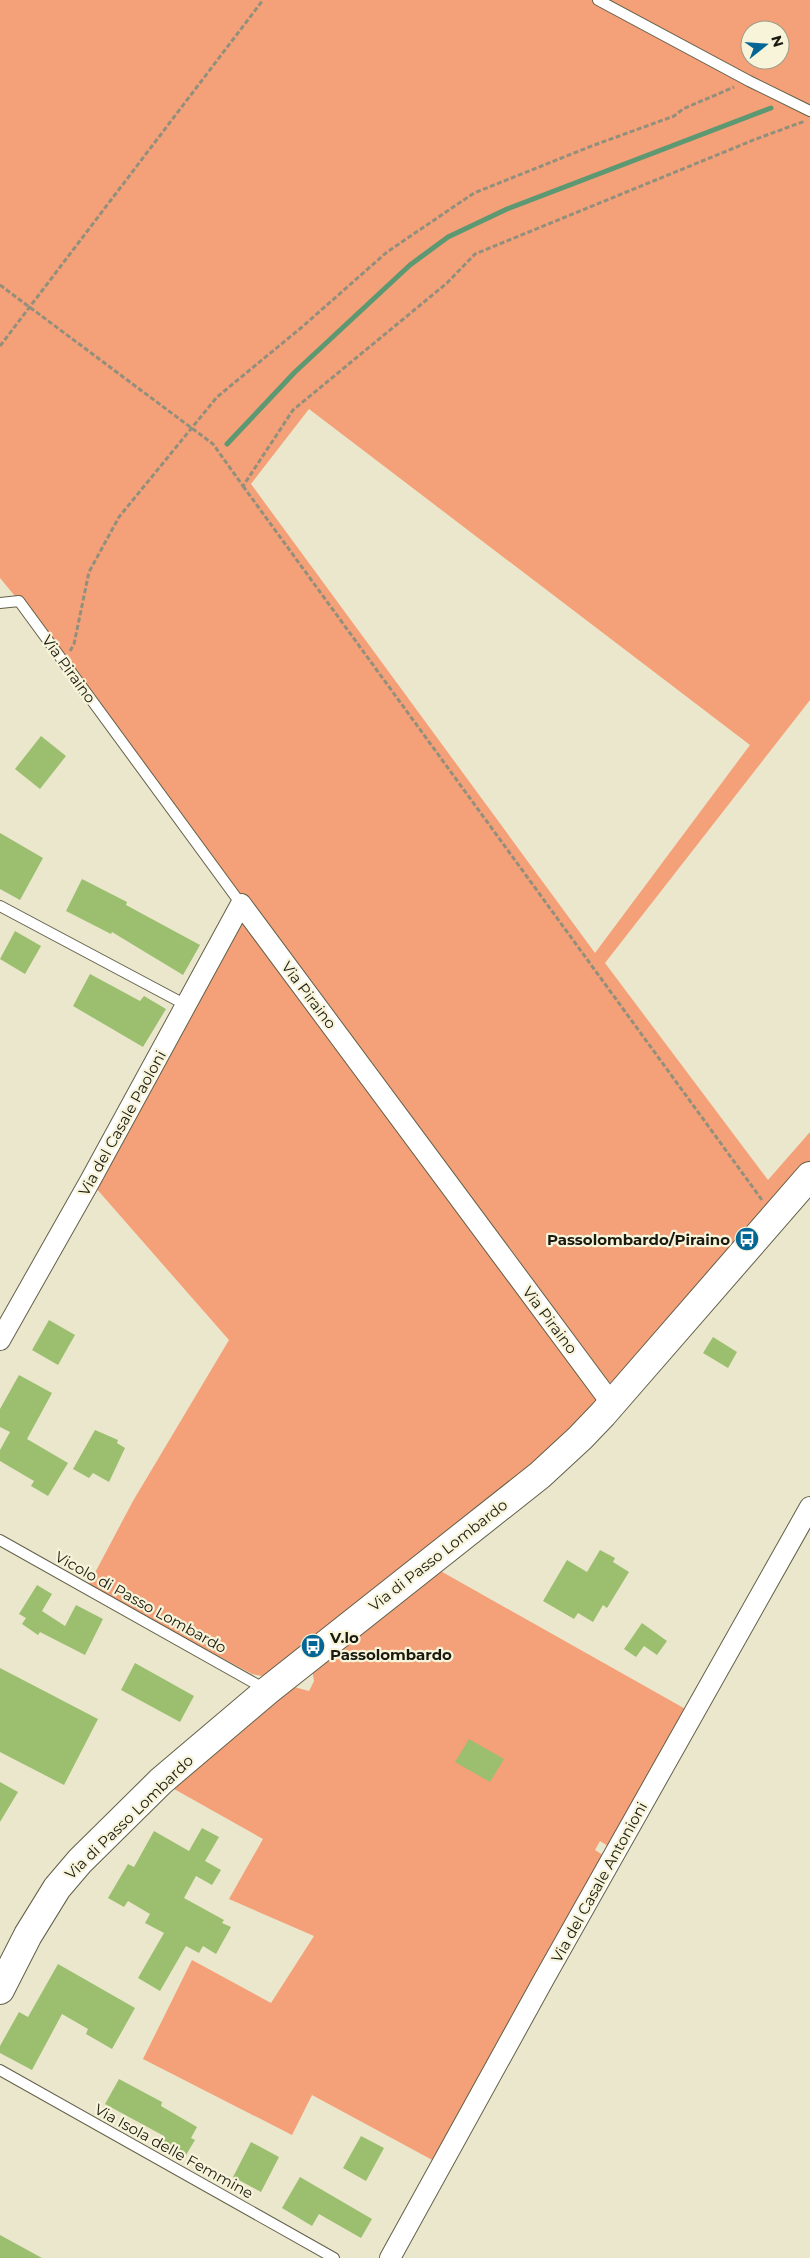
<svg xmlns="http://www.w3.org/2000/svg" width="810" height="2258" font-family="Montserrat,sans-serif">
	<rect width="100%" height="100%" fill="#eae7cd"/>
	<!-- green -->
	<path fill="#f4a078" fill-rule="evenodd" d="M0 0H810V700L605 963 768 1180 810 1132V1166L613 1383 604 1381 19 601 0 578ZM750 30H780V60H750ZM309 409 750 745 595 953 251 484Z
		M243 921 603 1401 549 1459 268 1677 252 1674 88 1586 133 1501 229 1340 95 1187Z
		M437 1569 689 1711 611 1848 600 1841 595 1850 606 1857 436 2162 312 2095 292 2135 143 2059 192 1960 271 2003 314 1936 229 1899 263 1839 167 1785 288 1688 294 1687 309 1691 314 1681 312 1669Z"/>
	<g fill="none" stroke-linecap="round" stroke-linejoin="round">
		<!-- stream -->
		<path stroke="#5c9972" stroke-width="5" d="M227 444 295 372 410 265 448 237 507 209 771 108"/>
	</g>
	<!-- building -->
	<path fill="#9bbf6f" d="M41 736 66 756 40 789 15 769Z
		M0 833 43 858 20 900 0 889Z
		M82 879 127 902 126 905 200 945 183 975 112 932 111 934 66 911Z
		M15 931 41 946 25 974 0 959Z
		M90 974 140 1001 144 996 166 1009 143 1047 73 1006Z
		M49 1320 75 1335 58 1365 32 1350Z
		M713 1337 737 1352 728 1368 703 1353Z
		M19 1375 52 1393 27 1439 68 1463 48 1496 31 1486 34 1481 0 1461V1450L10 1432 0 1427V1409Z
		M95 1430 118 1440 117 1443 125 1448 109 1482 93 1473 89 1478 73 1469Z
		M600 1550 615 1558 613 1562 629 1572 607 1608 603 1605 593 1622 578 1613 574 1619 543 1601 567 1560 587 1572Z
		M37 1585 52 1594 42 1611 65 1626 76 1605 103 1619 85 1655 40 1632 38 1635 22 1624 26 1618 19 1614Z
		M642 1623 667 1641 657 1655 644 1646 636 1657 624 1649Z
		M135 1663 194 1696 180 1722 121 1690Z
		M0 1668 98 1719 64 1785 0 1752Z
		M469 1739 504 1759 490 1782 455 1762Z
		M0 1782 18 1792 0 1822Z
		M202 1828 219 1837 205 1861 221 1870 212 1885 196 1876 184 1898 224 1920 222 1923 231 1927 216 1954 203 1946 199 1953 186 1946 160 1991 138 1978 164 1933 145 1923 150 1914 128 1901 124 1907 108 1898 128 1864 134 1867 154 1831 189 1851Z
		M58 1964 135 2008 112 2049 86 2034 88 2029 62 2014 32 2070 0 2053V2046L19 2012 28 2017Z
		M119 2079 162 2102 161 2106 197 2127 191 2138 195 2140 186 2155 161 2140 164 2136 105 2104Z
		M361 2136 384 2148 366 2181 343 2168Z
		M251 2142 279 2157 261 2192 233 2177Z
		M300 2177 372 2219 361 2238 319 2214 312 2226 282 2208Z
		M0 2235 42 2258H0Z"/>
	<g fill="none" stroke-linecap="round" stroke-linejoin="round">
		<!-- lane casing -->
		<g stroke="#636049" stroke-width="12">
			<path id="lane" d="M598 0 749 81 810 111
				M0 603 19 601 241 904
				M0 906 186 1005
				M0 1540 265 1689
				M0 2070 334 2258"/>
		</g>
		<!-- street casing -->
		<g stroke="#636049" stroke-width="22">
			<path id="street" d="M0 1340 90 1181 241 904 612 1404
				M390 2258 544 1979 810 1507"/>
		</g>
		<!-- secondary casing -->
		<g stroke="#636049" stroke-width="30">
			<path id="secondary" d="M0 1990 28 1935 57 1888 80 1861 161 1781 267 1691 540 1475 580 1438 603 1414 810 1176"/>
		</g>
		<!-- path -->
		<path stroke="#92907d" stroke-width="3" stroke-dasharray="5 2.5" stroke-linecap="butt" d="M0 285 213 444 243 486 293 410 447 283 475 254 756 139 805 121
			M0 346 263 0
			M243 486 762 1200
			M70 651 74 644 89 572 119 517 217 397 302 327 387 252 474 193 589 147 674 116 683 109 734 87"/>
		<!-- lane -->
		<use href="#lane" stroke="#fff" stroke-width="10"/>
		<!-- street -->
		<use href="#street" stroke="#fff" stroke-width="20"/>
		<!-- secondary -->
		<use href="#secondary" stroke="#fff" stroke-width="28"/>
	</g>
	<!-- icons -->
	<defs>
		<g id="bus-disc" transform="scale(1.25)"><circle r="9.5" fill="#036695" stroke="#f7f4da"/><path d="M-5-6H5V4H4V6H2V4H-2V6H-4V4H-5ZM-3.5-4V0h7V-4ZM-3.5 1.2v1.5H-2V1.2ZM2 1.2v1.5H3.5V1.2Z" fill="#fff"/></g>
	</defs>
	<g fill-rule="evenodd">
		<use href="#bus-disc" x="747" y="1239"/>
		<use href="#bus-disc" x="313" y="1646"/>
	</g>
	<g text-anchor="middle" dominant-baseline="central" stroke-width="4.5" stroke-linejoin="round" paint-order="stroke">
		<!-- street labels -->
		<g font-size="15" fill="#1b1a11" stroke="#f7f4da">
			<text transform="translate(69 669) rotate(54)">Via Piraino</text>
			<text transform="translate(309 995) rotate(53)">Via Piraino</text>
			<text transform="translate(122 1123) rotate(-61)">Via del Casale Paoloni</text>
			<text transform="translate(550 1320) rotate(53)">Via Piraino</text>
			<text transform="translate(438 1555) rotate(-38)">Via di Passo Lombardo</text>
			<text transform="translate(141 1602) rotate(29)">Vicolo di Passo Lombardo</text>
			<text transform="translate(129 1817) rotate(-44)">Via di Passo Lombardo</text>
			<text transform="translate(599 1882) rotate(-61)">Via del Casale Antonioni</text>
			<text transform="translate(174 2151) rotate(29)">Via Isola delle Femmine</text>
		</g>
		<!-- poi labels -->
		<g font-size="15" font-weight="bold" fill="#1b1a11" stroke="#f7f4da" text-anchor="end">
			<text x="730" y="1239">Passolombardo/Piraino</text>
			<text x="330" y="1637" text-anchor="start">V.lo<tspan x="330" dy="17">Passolombardo</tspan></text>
		</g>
	</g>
	<!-- north arrow -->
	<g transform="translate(765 45) rotate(73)"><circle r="24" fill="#f7f4da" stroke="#9f9d8a"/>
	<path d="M0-4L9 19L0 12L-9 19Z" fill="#036695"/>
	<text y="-8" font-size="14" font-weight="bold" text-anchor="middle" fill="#1b1a11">N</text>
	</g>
</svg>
